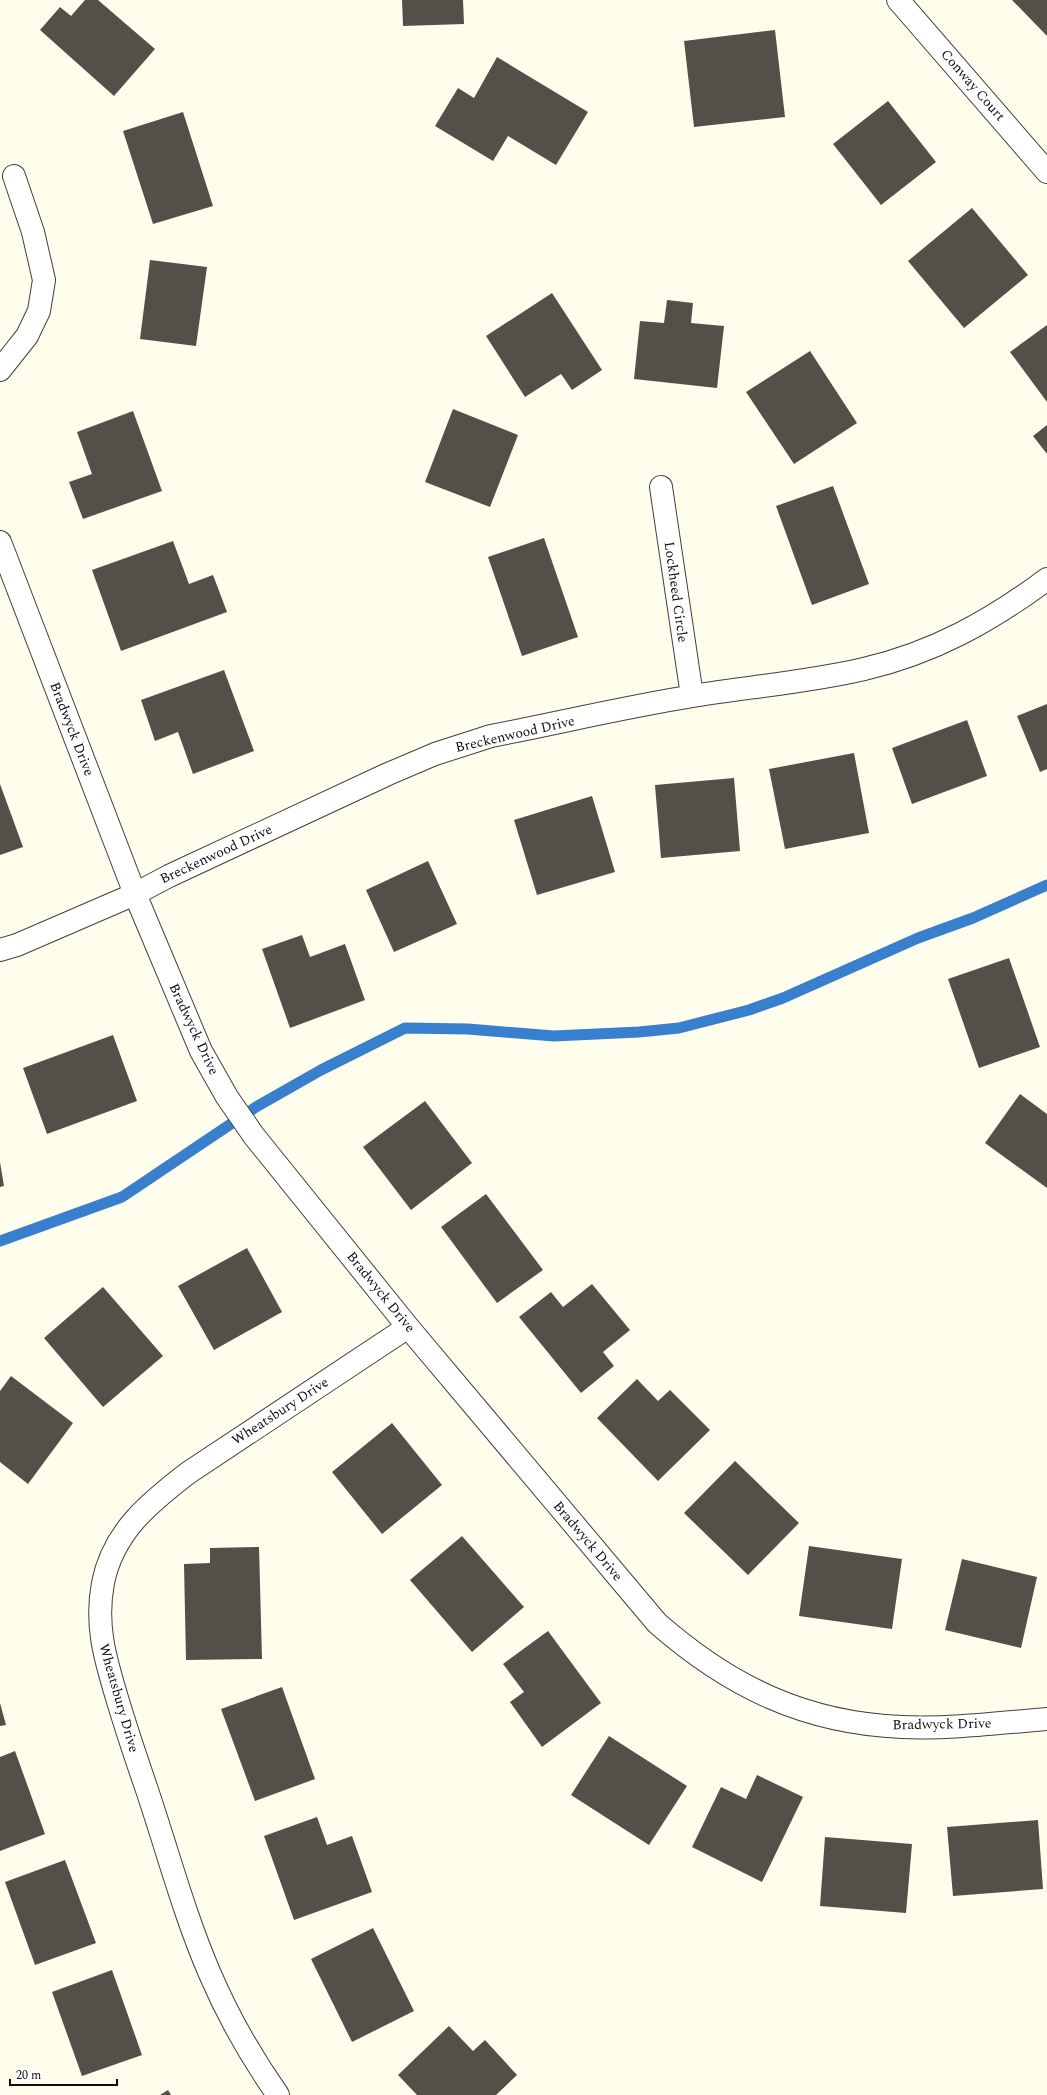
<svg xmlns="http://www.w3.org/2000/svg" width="1047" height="2095" font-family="Spectral,serif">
	<rect width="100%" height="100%" fill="#fffeec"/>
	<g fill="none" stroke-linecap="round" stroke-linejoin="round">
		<!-- stream -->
		<path stroke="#387fcd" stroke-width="11" d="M0 1241 122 1197 256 1107 321 1070 405 1028 468 1029 554 1036 639 1032 679 1028 749 1010 783 998 918 938 973 918 1047 885"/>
	</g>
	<!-- building -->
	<path fill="#554f49" d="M85 0H98L155 49 114 96 40 30 60 7 71 16Z
		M402 0H463L464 24 403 26Z
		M1012 0H1047V36Z
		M775 30 785 117 694 127 684 41Z
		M497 57 588 112 556 165 508 136 493 161 435 126 458 88 474 98Z
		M888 101 936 162 881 205 833 144Z
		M183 112 213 206 153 224 123 131Z
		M972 208 1028 275 964 328 908 261Z
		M150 260 207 267 196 346 140 339Z
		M552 293 602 370 572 390 561 374 525 397 486 336Z
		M667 300 693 303 691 323 724 326 717 388 634 379 640 321 664 323Z
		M1047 325V402L1010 352Z
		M810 351 857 423 794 464 746 392Z
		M453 409 518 435 490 507 425 482Z
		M133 411 162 491 83 519 69 482 92 474 77 432Z
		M1047 425V454L1033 436Z
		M833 486 869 584 812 605 776 506Z
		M544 538 578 637 522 656 488 557Z
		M173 541 189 584 213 575 227 612 121 651 92 570Z
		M224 670 254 751 193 774 178 732 155 741 141 700Z
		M1047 704V769L1040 772 1017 716Z
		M967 720 987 776 912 804 892 748Z
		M854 753 869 833 785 849 769 769Z
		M734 778 740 851 661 858 655 785Z
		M0 784 23 847 0 855Z
		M592 796 615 872 537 895 514 820Z
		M428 861 457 924 394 952 366 890Z
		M302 935 310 957 345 944 365 1000 290 1028 262 949Z
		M1009 958 1040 1047 979 1068 948 979Z
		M113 1035 137 1101 47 1134 23 1068Z
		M1020 1094 1047 1114V1188L985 1143Z
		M425 1101 472 1163 411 1210 363 1147Z
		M0 1162 4 1186 0 1187Z
		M486 1194 543 1270 497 1303 441 1227Z
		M247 1248 282 1312 214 1350 178 1286Z
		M592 1284 630 1330 603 1352 614 1366 581 1393 519 1317 551 1292 563 1307Z
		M103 1287 163 1356 103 1407 44 1338Z
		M11 1376 73 1423 28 1484 0 1462V1391Z
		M637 1379 658 1401 670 1390 710 1430 658 1481 597 1418Z
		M392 1423 442 1485 382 1534 332 1472Z
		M735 1461 799 1523 748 1575 684 1513Z
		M462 1536 524 1607 472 1652 410 1580Z
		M809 1546 902 1559 892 1629 799 1616Z
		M259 1547 262 1659 186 1660 184 1564 210 1563V1548Z
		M962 1559 1037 1577 1021 1648 945 1630Z
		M548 1631 601 1703 542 1747 510 1702 524 1692 503 1664Z
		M282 1687 315 1779 255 1801 221 1709Z
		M0 1703 6 1725 0 1726Z
		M609 1736 687 1786 649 1845 571 1795Z
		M15 1751 45 1834 0 1851V1757Z
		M757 1775 803 1797 762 1882 692 1847 721 1787 746 1799Z
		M317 1817 327 1845 352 1836 372 1892 294 1920 264 1836Z
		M1038 1820 1043 1889 953 1896 947 1827Z
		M825 1837 912 1844 906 1913 820 1906Z
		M65 1860 96 1943 35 1965 5 1882Z
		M373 1928 414 2011 352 2042 311 1959Z
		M112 1970 142 2055 82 2076 52 1992Z
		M449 2026 473 2051 485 2040 517 2075 496 2095H417L398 2075Z
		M168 2090 171 2095H160Z"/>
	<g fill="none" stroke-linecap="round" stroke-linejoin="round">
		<!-- street casing -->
		<g stroke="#404040" stroke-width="24">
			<path id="street" d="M898 0 1047 172
				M0 370 27 336 39 311 44 280 33 232 14 176
				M661 487 692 696
				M0 542 135 894 201 1051 227 1097 254 1136 408 1327 657 1623C730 1687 805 1723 902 1727 950 1729 999 1723 1047 1719
				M0 950 17 945 135 894 169 876 388 774 435 754 491 736C558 723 625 707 693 696 748 687 809 682 864 669 933 653 991 621 1047 579
				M278 2095C252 2058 228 2016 210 1974 184 1914 167 1849 146 1787 136 1758 126 1728 117 1698 105 1658 95 1625 103 1583 113 1532 149 1503 188 1473L408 1327"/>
		</g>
		<!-- street -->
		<use href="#street" stroke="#fff" stroke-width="22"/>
	</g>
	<g text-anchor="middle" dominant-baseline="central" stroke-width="4" stroke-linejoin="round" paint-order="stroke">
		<!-- street labels -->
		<g font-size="14" fill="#0d0d0d" stroke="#fff">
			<text transform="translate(973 85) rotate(49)">Conway Court</text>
			<text transform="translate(676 592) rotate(82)">Lockheed Circle</text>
			<text transform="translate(72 729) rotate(69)">Bradwyck Drive</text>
			<text transform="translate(515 734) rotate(-13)">Breckenwood Drive</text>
			<text transform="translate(216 854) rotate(-25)">Breckenwood Drive</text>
			<text transform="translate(194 1029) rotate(65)">Bradwyck Drive</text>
			<text transform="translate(381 1292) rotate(51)">Bradwyck Drive</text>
			<text transform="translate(280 1411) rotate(-33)">Wheatsbury Drive</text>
			<text transform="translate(588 1541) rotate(50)">Bradwyck Drive</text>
			<text transform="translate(119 1698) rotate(74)">Wheatsbury Drive</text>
			<text transform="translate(942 1724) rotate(-1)">Bradwyck Drive</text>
		</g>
	</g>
	<!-- scale -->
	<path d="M10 2079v6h107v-6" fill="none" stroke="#0d0d0d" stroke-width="2"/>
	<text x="16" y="2079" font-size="12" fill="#0d0d0d" stroke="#ffffff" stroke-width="3" paint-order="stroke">20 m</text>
</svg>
